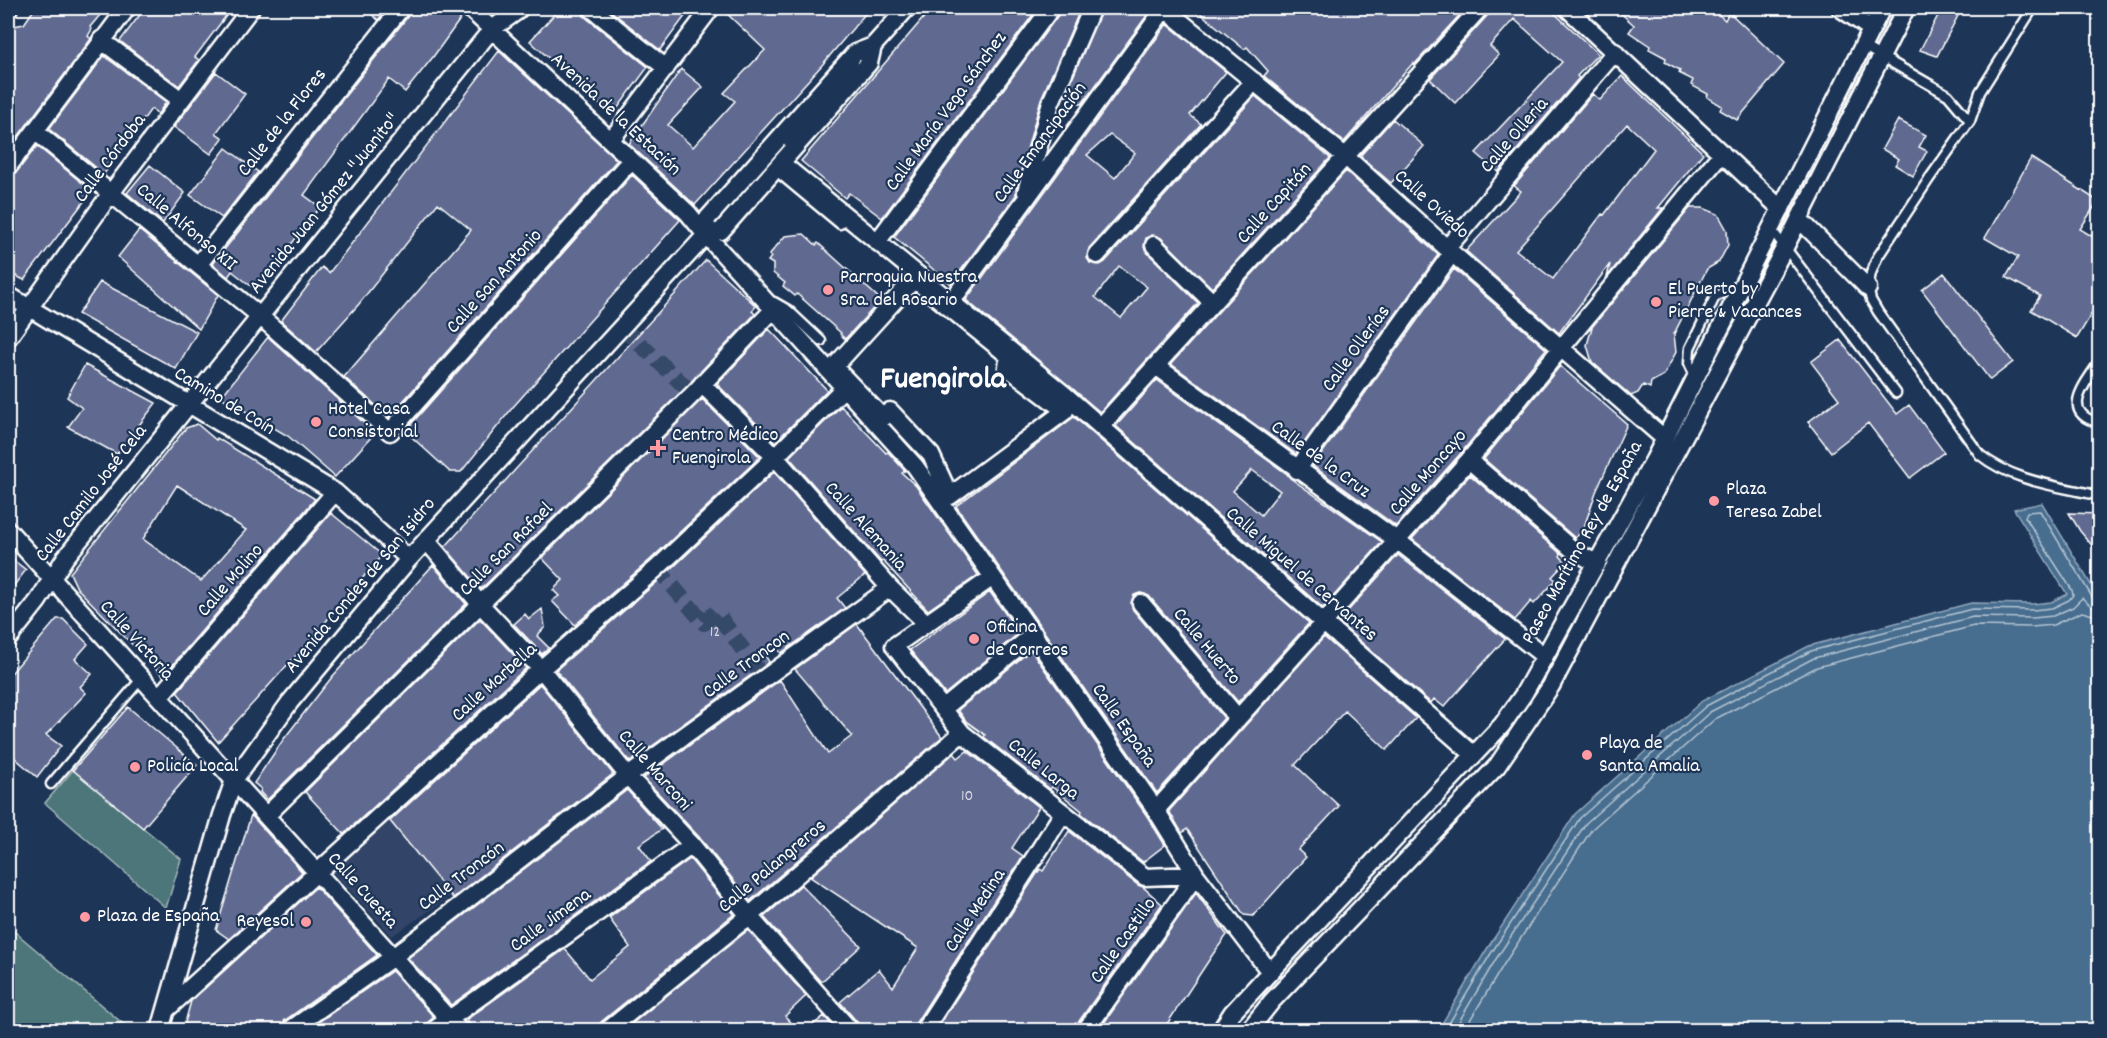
<svg xmlns="http://www.w3.org/2000/svg" width="2107" height="1038" font-family="Dekko,sans-serif">
	<rect width="100%" height="100%" fill="#1d3557"/>
	<filter id="ink" filterUnits="userSpaceOnUse"><feTurbulence type="fractalNoise" baseFrequency=".0167" numOctaves="2"/><feDisplacementMap in="SourceGraphic" scale="12" xChannelSelector="R" yChannelSelector="G"/><feConvolveMatrix kernelMatrix="1 2 1 2 8 2 1 2 1" color-interpolation-filters="sRGB"/></filter>
	<g filter="url(#ink)">
		<!-- built -->
		<path fill="#314568" d="M388 818 451 896 392 936 330 869Z"/>
		<!-- green -->
		<path fill="#4e767a" stroke="#a6babc" stroke-width="1.5" d="M73 770 181 859 166 908 45 803Z
			M8 926 128 1028 127 1030H8Z"/>
		<!-- water -->
		<path fill="#476d8f" stroke="#91a7bc" stroke-width="1.5" d="M2042 503 2099 598V1030H1438L1485 952 1575 814 1702 701 1809 646 1971 603 2033 604 2051 602 2067 594 2014 509Z"/>
		<g fill="none" stroke-linecap="round" stroke-linejoin="round">
			<!-- shore -->
			<path stroke="#b5c5d2" stroke-width="1.5" d="M1445 1030 1490 955 1580 818 1706 706 1811 651 1972 609 2033 610 2052 608 2069 600 2073 595 2072 590 2025 517 2027 512 2040 511 2092 597 2100 600
				M1454 1030 1496 959 1586 823 1710 712 1814 658 1973 617 2033 618 2053 616 2073 607 2082 598 2091 606 2100 608
				M1464 1030 1504 964 1592 829 1715 719 1817 667 1974 626 2032 627 2053 625 2082 612 2100 617"/>
		</g>
		<!-- building -->
		<path fill="#616a91" stroke="#fff" stroke-width="1.5" fill-rule="evenodd" d="M35 8H106L90 27 92 29 88 36 91 39 8 150V46L9 44 8 27 24 24Z
			M145 8H232L195 57 199 60 179 86 120 41Z
			M365 8H388L378 20Z
			M411 8H450L461 18 433 57 405 92 389 79 304 195 320 207 256 290 232 271 228 277 213 264 409 15Z
			M560 8H581L584 16 648 67 612 116 530 41Z
			M607 8H691L660 50Z
			M721 8H870L822 65 695 205 629 144 681 69 703 87 668 125 693 147 735 101 724 93 765 50Z
			M932 8H1038L882 218 849 193 845 198 801 161Z
			M1061 8H1081L1041 99 1016 189V195L951 284 894 237 1059 14Z
			M1102 8H1146L1151 10 1082 104 1065 96Z
			M1194 8H1466L1414 65 1413 63 1344 142 1264 76 1268 71 1247 47 1244 49Z
			M1490 8H1549L1598 54 1577 76 1579 78 1498 172 1476 153 1562 62 1514 19 1490 46 1499 55 1455 103 1430 79 1488 15Z
			M1615 8H1711L1725 20 1729 12 1784 64 1737 120 1720 110 1722 106 1707 97 1708 94 1691 85 1693 80 1679 73 1680 70 1665 62 1666 58 1649 49 1650 46 1629 32 1634 25Z
			M1942 8H1962L1937 56 1920 50Z
			M1167 24 1226 72 1190 115 1201 124 1089 248 1087 258 1090 263 1100 265 1105 262 1255 96 1330 158 1212 288 1161 238 1152 235 1146 238 1144 247 1147 252 1198 303 1100 412 966 300ZM1110 135 1135 153 1115 178 1087 155ZM1119 266 1147 287 1121 318 1095 297Z
			M499 51 617 160 389 417 344 377 471 230 438 203 359 304 316 352 281 321 322 267 329 273Z
			M104 56 166 102 158 114 151 109 104 174 49 129Z
			M216 72 245 94 216 133 223 138 211 154 174 127Z
			M1622 76 1703 153 1658 208H1663L1607 277 1610 264 1559 333 1466 251 1521 191 1514 186 1593 94 1600 100ZM1627 124 1654 149 1604 215 1602 214 1553 279 1516 250Z
			M1393 119 1424 146 1391 183 1360 156Z
			M1898 120 1926 135 1919 147 1927 151 1913 176 1895 165 1899 159 1882 149Z
			M37 146 92 191 24 280 8 272V177L16 173Z
			M226 148 258 172 222 218 190 195Z
			M2031 158 2098 201 2080 229 2100 241V300L2077 338 2031 310 2040 296 2006 277 2018 257 1985 238Z
			M150 165 185 193 163 223 127 193Z
			M1346 171 1438 255 1296 454 1171 364Z
			M632 175 680 220 513 407 461 472H450L405 431Z
			M1690 208H1703L1718 214 1727 230 1728 245 1719 262 1707 269 1674 334 1676 352 1664 375 1651 382 1650 388 1643 385 1638 393 1631 396 1592 362 1587 345 1592 327Z
			M139 230 218 295 199 329 118 257Z
			M804 234 816 245 818 243 881 300 845 339 840 334 841 333 797 294 795 296 783 286 785 283 773 273V264L768 261 771 257 769 255 785 236Z
			M706 260 756 306 752 311 755 314 686 387 481 589 445 547Z
			M1454 269 1546 349 1461 453 1396 526 1313 466Z
			M1944 273 2013 362 1990 380 1922 290Z
			M100 282 197 332 176 369 78 314Z
			M769 329 827 390 775 442 717 384Z
			M268 337 375 433 335 477 288 436 221 397Z
			M1840 340 1897 414 1909 405 1944 452 1910 478 1868 423 1831 452 1808 422 1839 399 1811 362Z
			M85 365 156 403 117 454 68 427 82 408 67 397Z
			M1560 366 1627 424 1596 492 1583 530 1575 538 1484 459Z
			M1157 380 1287 474 1290 478 1382 542 1323 608 1116 426ZM1252 470 1280 491 1261 515 1233 491Z
			M702 399 760 457 650 560 575 625 552 601 559 596 553 590 563 580 542 558Z
			M841 406 886 453 888 452 905 471 902 473 916 486 978 575 928 610 883 561 881 562 789 457Z
			M1074 417 1309 623 1238 702 1149 596 1140 593 1134 595 1131 604 1133 610 1224 718 1157 793 956 506Z
			M197 424 216 440 217 438 315 499 163 676 77 588 70 573 186 428ZM177 485 246 530 201 581 143 539Z
			M774 472 865 575 837 598 845 608 781 653 774 646 764 653 769 662 630 762 556 670 664 576Z
			M1470 475 1561 554 1560 556 1566 562 1552 577 1556 580 1534 604 1531 601 1515 620 1412 539Z
			M331 513 382 555 317 632 218 742 177 692Z
			M2069 513 2100 514V555L2080 531Z
			M1398 555 1505 639 1444 707 1434 699 1431 703 1338 622Z
			M8 556 26 570 8 593Z
			M433 565 466 604 267 800 260 792 261 789 254 783 283 740 332 677Z
			M990 592 1019 633 945 694 910 650Z
			M542 609 545 627 537 636 549 648 542 654 514 624 525 614 529 619Z
			M57 619H63L88 644 75 659 92 674 80 687 86 693 46 735 61 746 37 777 8 752V677Z
			M480 619 526 668 344 834 305 792Z
			M857 624 942 737 750 901 700 838 644 778 780 680 828 754 852 736 795 669Z
			M1324 637 1416 718 1387 750 1345 711 1295 765 1339 806 1298 850 1306 857 1253 916 1244 915 1187 829 1182 833 1169 811Z
			M1031 650 1147 816 1165 845 1143 862 1081 813 1082 811 1052 787 1050 789 984 737 985 735 966 721 958 710Z
			M540 684 613 774 453 898 390 821Z
			M128 707 197 765 143 828 73 770Z
			M967 751 1039 807 1012 848 1023 856 915 1024 914 1030H860L858 1023 840 1002 879 969 893 987 918 948 810 877 954 753 958 758Z
			M627 790 662 829 639 845 651 861 451 1005 408 958Z
			M251 815 302 872 229 939 216 930Z
			M1069 831 1138 885 1143 887 1162 904 1077 1024 1076 1030H936L1040 869 1043 871Z
			M690 859 734 914 601 1022 598 1030H475L466 1020 565 949 590 979 630 947 609 918Z
			M801 885 861 946 821 982 764 917Z
			M316 887 377 955 284 1021 280 1030H183L191 1001Z
			M1196 893 1227 935 1213 954 1163 1030H1099Z
			M748 930 806 996 785 1016 798 1030H624Z
			M392 971 434 1017 425 1025 424 1030H307Z
			M824 1016 836 1030H807Z"/>
		<g fill="none" stroke-linecap="round" stroke-linejoin="round">
			<!-- street-tunnel -->
			<path stroke="#344968" stroke-width="16" stroke-dasharray="16 8" stroke-linecap="butt" d="M622 327 693 394
				M657 568 704 623 716 612 764 679"/>
			<!-- lane casing -->
			<g stroke="#fff" stroke-width="13">
				<path id="lane" d="M2033 8 1980 92 1970 121 1929 179 1877 258 1871 273 1868 288 1871 300 1878 312 1980 455C2014 482 2059 486 2100 496
					M1863 46 1948 95 1970 121
					M788 142 853 69 855 57
					M775 170 840 224
					M1771 229 1896 393
					M774 302 788 310 821 341
					M2100 361C2086 383 2058 413 2100 423
					M1695 376 1689 363 1690 348 1715 297 1726 291 1740 289
					M51 784 142 678"/>
			</g>
			<!-- street casing -->
			<g stroke="#fff" stroke-width="21">
				<path id="street" d="M469 8 688 213 706 235 915 466 1156 810 1196 875 1270 972
					M591 8 666 68
					M1164 8 1346 157 1452 253 1665 439
					M1567 8 1781 209
					M1840 8 1871 29
					M8 9 9 8
					M101 40 181 100
					M35 131 261 317 390 432 631 160
					M611 140 711 8
					M781 163 1065 395 1474 755
					M8 167 127 8
					M1026 192 1051 102 1092 8
					M1799 219 1868 288
					M706 235 707 219 855 53 873 46 907 8
					M877 242 1051 8
					M1154 245 1213 303
					M1447 248 1615 52
					M1097 255 1254 81
					M198 265 401 8
					M914 279 1009 356 1007 367 1065 411 950 496 931 455 890 411 883 418 834 367Z
					M8 295 335 492 409 559
					M951 302 1165 8
					M8 338 111 193 251 8
					M1156 366 1398 541 1544 656
					M702 384 775 457 890 588 926 623
					M1101 426 1480 8
					M1469 460 1573 550 1597 564
					M1297 470 1452 253
					M8 530 459 1030
					M426 540 481 605 541 669 628 776 692 845 749 916 850 1030
					M993 577 894 646 962 733 1145 877 1196 875
					M1141 603 1238 718
					M8 639 38 601 65 558 479 45 492 29 516 12 520 8
					M159 697 335 492
					M943 709 1034 634
					M1156 810 1469 460 1722 153
					M266 816 693 394 773 310
					M167 1009 541 669 657 568 775 457 849 383
					M160 1030 222 815 234 780 290 702 409 559 706 235 721 231 869 63 873 46
					M290 1030 393 957 628 776 890 588
					M434 1030 692 845
					M608 1030 749 916 962 733
					M924 1030 1063 813
					M1086 1030 1196 875
					M1221 1030 1232 1013 1270 972 1502 725 1523 695 1654 460 1882 8
					M1249 1030 1272 1001 1497 766 1551 686 1785 247 1906 8"/>
			</g>
			<!-- lane -->
			<use href="#lane" stroke="#1d3557" stroke-width="8"/>
			<!-- street -->
			<use href="#street" stroke="#1d3557" stroke-width="16"/>
		</g>
	</g>
	<!-- markers -->
	<g fill="#ff9aa2" stroke="#1d3557" stroke-width="2">
		<circle cx="828" cy="290" r="6"/>
		<circle cx="1656" cy="302" r="6"/>
		<circle cx="316" cy="422" r="6"/>
		<path d="M655 439h6v6h6v6h-6v6h-6v-6h-6v-6h6z"/>
		<circle cx="1714" cy="501" r="6"/>
		<circle cx="974" cy="639" r="6"/>
		<circle cx="1587" cy="755" r="6"/>
		<circle cx="135" cy="767" r="6"/>
		<circle cx="85" cy="917" r="6"/>
		<circle cx="306" cy="922" r="6"/>
	</g>
	<g text-anchor="middle" dominant-baseline="central" stroke-width="4.5" stroke-linejoin="round" paint-order="stroke">
		<!-- number labels -->
		<g font-size="16" fill="#d8dae4">
			<text x="715" y="632">12</text>
			<text x="967" y="796">10</text>
		</g>
		<!-- street labels -->
		<g font-size="20" fill="#fff" stroke="#1d3557">
			<text transform="translate(947 112) rotate(-54)">Calle María Vega Sánchez</text>
			<text transform="translate(615 115) rotate(43)">Avenida de la Estación</text>
			<text transform="translate(283 123) rotate(-52)">Calle de la Flores</text>
			<text transform="translate(1515 136) rotate(-49)">Calle Olleria</text>
			<text transform="translate(1041 143) rotate(-54)">Calle Emancipación</text>
			<text transform="translate(111 159) rotate(-53)">Calle Córdoba</text>
			<text transform="translate(325 204) rotate(-51)">Avenida Juan Gómez "Juanito"</text>
			<text transform="translate(1275 204) rotate(-48)">Calle Capitán</text>
			<text transform="translate(1431 205) rotate(42)">Calle Oviedo</text>
			<text transform="translate(186 228) rotate(40)">Calle Alfonso XII</text>
			<text transform="translate(495 282) rotate(-48)">Calle San Antonio</text>
			<text transform="translate(1357 349) rotate(-54)">Calle Ollerías</text>
			<text transform="translate(224 402) rotate(31)">Camino de Coín</text>
			<text transform="translate(1320 460) rotate(36)">Calle de la Cruz</text>
			<text transform="translate(1429 473) rotate(-49)">Calle Moncayo</text>
			<text transform="translate(92 494) rotate(-52)">Calle Camilo José Cela</text>
			<text transform="translate(865 527) rotate(48)">Calle Alemania</text>
			<text transform="translate(1583 543) rotate(-61)">Paseo Marítimo Rey de España</text>
			<text transform="translate(507 550) rotate(-45)">Calle San Rafael</text>
			<text transform="translate(1301 575) rotate(41)">Calle Miguel de Cervantes</text>
			<text transform="translate(231 581) rotate(-49)">Calle Molino</text>
			<text transform="translate(361 586) rotate(-50)">Avenida Condes de San Isidro</text>
			<text transform="translate(136 641) rotate(48)">Calle Victoria</text>
			<text transform="translate(1206 647) rotate(50)">Calle Huerto</text>
			<text transform="translate(747 665) rotate(-36)">Calle Troncon</text>
			<text transform="translate(495 683) rotate(-42)">Calle Marbella</text>
			<text transform="translate(1123 726) rotate(55)">Calle España</text>
			<text transform="translate(1043 770) rotate(39)">Calle Larga</text>
			<text transform="translate(654 771) rotate(49)">Calle Marconi</text>
			<text transform="translate(773 867) rotate(-40)">Calle Palangreros</text>
			<text transform="translate(462 877) rotate(-37)">Calle Troncón</text>
			<text transform="translate(362 891) rotate(48)">Calle Cuesta</text>
			<text transform="translate(976 911) rotate(-57)">Calle Medina</text>
			<text transform="translate(551 921) rotate(-36)">Calle Jimena</text>
			<text transform="translate(1124 941) rotate(-55)">Calle Castillo</text>
		</g>
		<!-- poi labels -->
		<g font-size="20" fill="#fff" stroke="#1d3557" text-anchor="start">
			<text x="840" y="278">Parroquia Nuestra<tspan x="840" dy="23">Sra. del Rosario</tspan></text>
			<text x="1668" y="290">El Puerto by<tspan x="1668" dy="23">Pierre &amp; Vacances</tspan></text>
			<text x="328" y="410">Hotel Casa<tspan x="328" dy="23">Consistorial</tspan></text>
			<text x="672" y="436">Centro Médico<tspan x="672" dy="23">Fuengirola</tspan></text>
			<text x="1726" y="490">Plaza<tspan x="1726" dy="23">Teresa Zabel</tspan></text>
			<text x="986" y="628">Oficina<tspan x="986" dy="23">de Correos</tspan></text>
			<text x="1599" y="744">Playa de<tspan x="1599" dy="23">Santa Amalia</tspan></text>
			<text x="147" y="767">Policía Local</text>
			<text x="97" y="917">Plaza de España</text>
			<text x="294" y="922" text-anchor="end">Reyesol</text>
		</g>
		<!-- town labels -->
		<g font-size="32" font-weight="bold" fill="#fff" stroke="#1d3557">
			<text x="943" y="381">Fuengirola</text>
		</g>
	</g>
	<!-- margin -->
	<rect width="2107" height="1038" fill="none" stroke="#1d3557" stroke-width="30"/>
	<rect x="15" y="15" width="2077" height="1008" fill="none" stroke="#fff" stroke-width="2" filter="url(#ink)"/>
</svg>
